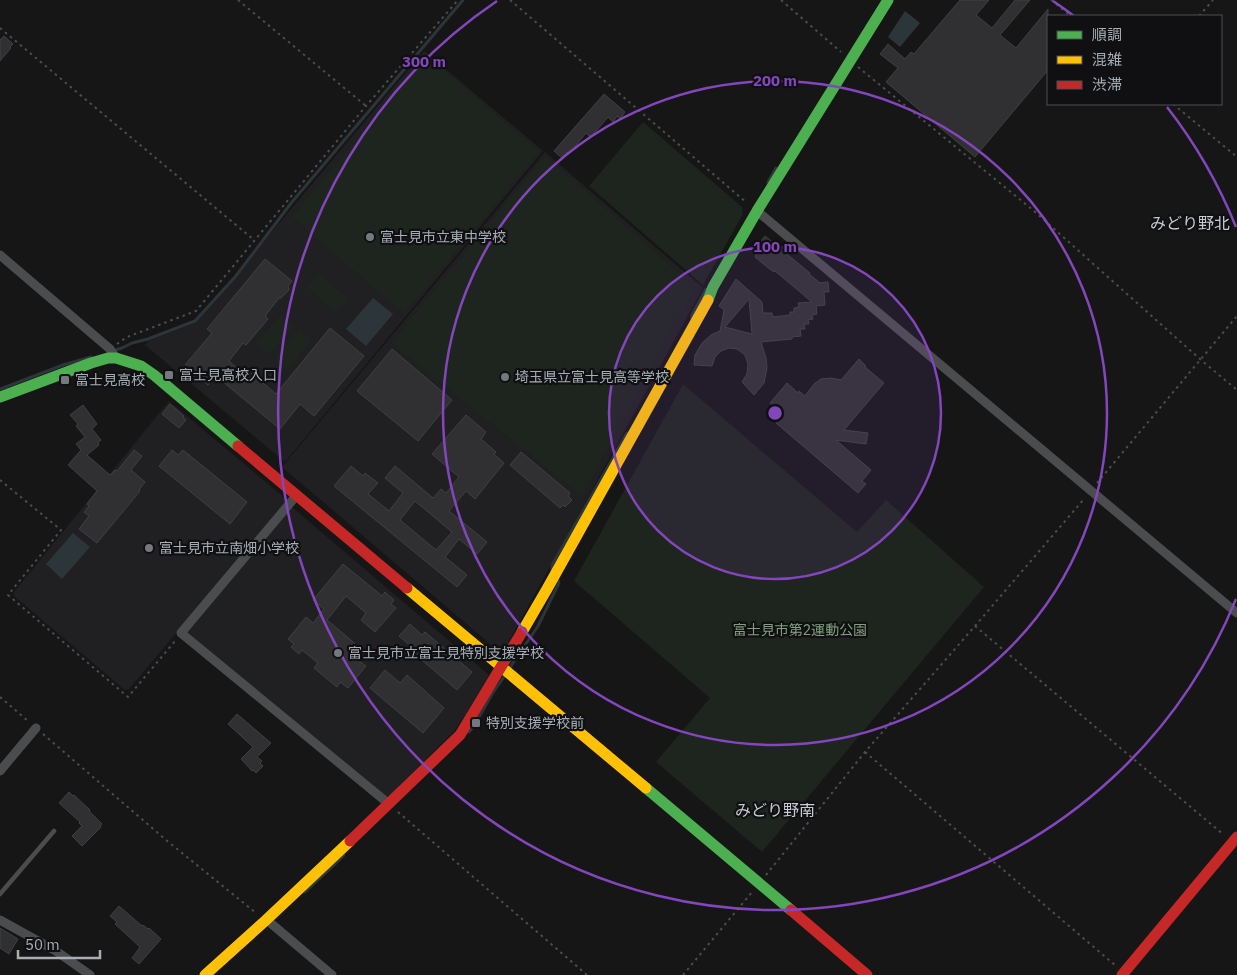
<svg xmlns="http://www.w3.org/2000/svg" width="1237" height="975" font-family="'IBM Plex Sans','Noto Sans JP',sans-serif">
	<rect width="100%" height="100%" fill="#161616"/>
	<!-- built -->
	<path fill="#202022" d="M424 51 543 151 285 462 145 345 148 341 195 323Z
		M545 152 703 288 502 654 282 467Z
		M169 401 286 499V503L129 689 125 690 14 596V592Z
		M292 507 489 675 466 714 454 731 387 798 187 632Z"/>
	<!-- green -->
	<path fill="#1e241e" d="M427 55 539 152 404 314 292 217Z
		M643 122 742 207 743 214 703 285 589 186Z
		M545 156 695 287 582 496 391 343Z
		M318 273 348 298 336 313 306 287Z
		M281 314 294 325 269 355 255 344Z
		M299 329 312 340 287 370 274 359Z
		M683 384 857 532 886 500 984 587 762 852 656 762 710 698 574 581Z"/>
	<!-- water -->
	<path fill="#2c3539" d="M905 11 920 23 900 47 888 37Z
		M373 298 393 314 366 346 346 329Z
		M73 533 90 547 62 579 46 564Z"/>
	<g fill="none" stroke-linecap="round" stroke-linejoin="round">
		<!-- stream -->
		<path stroke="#2c3539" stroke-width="3" d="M768 182 776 168
			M692 319V315L706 289
			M112 351 122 348 132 343 148 339 195 321 235 277 292 202 463 0
			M0 389 63 365 91 357
			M552 570V565L627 433
			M509 669 538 626 559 583 557 579
			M469 732 474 726 492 694 506 674
			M305 892 333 866 344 855"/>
	</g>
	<!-- building -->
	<path fill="#303032" stroke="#3e4042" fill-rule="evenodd" d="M960 0H989L976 15 992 28 1015 0H1030L1000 35 1016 48 1048 9V70L975 157 886 82 898 68 880 54 888 44 905 59 911 52 914 54Z
		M4 36 13 44 10 47 11 48 0 61V40Z
		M604 94 625 112 620 119 617 116 613 122 608 117 591 137 590 135V137L586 133 569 154 567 152 562 158 554 151Z
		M765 236 810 273 809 274 820 283 828 282 829 292H824L825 305 816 306 817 314 812 315 813 319 808 320 809 324H804L805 329H800L801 336 792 337V339L761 342 766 358 767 368 764 383 754 395 742 382 747 374 748 364 745 355 737 349 729 348 721 351 715 357 712 366 694 365 695 355 702 343 711 335 720 331 724 310 719 306 736 279 762 302 763 313H772L773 317 790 315V312H794V308L799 307 798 303 812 302 775 271 774 272 767 267 755 257 756 255 752 252ZM749 299 752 334 725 327Z
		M265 259 292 281 288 286 289 290 281 298H279L265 316 268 319 246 345 243 343 229 361 247 377 251 373 276 394 330 328 364 356 314 416 300 404 280 429 216 376 208 385 185 365 212 333 207 329Z
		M392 349 452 400 418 441 357 391Z
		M859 359 866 366 865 367 884 383 844 430 868 433 866 444 836 440 871 470 862 481 866 484 858 493 776 423 783 414 770 403 787 383 798 393 799 391 805 396 814 384 821 379 831 378 841 380Z
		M170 404 184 416 183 417 186 420 179 428 162 414Z
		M83 405 97 424 92 429 101 440 98 443 99 445 87 455 110 475 115 470 117 471 134 450 142 456 131 470 145 482 139 490 140 491 97 543 79 529 89 516 84 512 89 506 87 504 97 491 68 465 81 450 76 444 85 437 76 426 78 424 70 415Z
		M466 415 486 432 481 439 496 452 494 454 504 463 475 499 466 491 449 511 487 542 477 554 459 539 445 557 467 575 457 587 334 486 351 466 363 476 365 473 378 483 368 494 389 511 403 493 385 478 395 466 433 498 441 489 446 493 459 477 432 454ZM415 501 452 532 436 550 400 520Z
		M172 450 178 455 183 450 247 502 230 524 159 466Z
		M521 452 570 493 568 496 572 500 565 507 563 505 560 508 510 465Z
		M343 564 382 596 385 592 394 600 391 604 396 608 375 632 361 620 366 613 346 596 327 620 365 652 358 660 366 666 348 688 340 682 337 687 314 668 318 663 302 650 299 654 291 647 294 644 288 639 306 617 313 623 324 609 313 600Z
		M410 624 422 635 425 632 472 672 457 690 410 650 412 647 399 636Z
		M385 670 400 683 407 675 444 708 423 733 370 688Z
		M237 714 271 743 257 757 262 761 260 763 263 766 256 773 253 770 252 771 241 759 253 747 228 724Z
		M69 792 73 796 74 795 90 810 89 811 102 824 100 826 101 827 82 846 72 836 82 826 79 823 80 822 59 803Z
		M119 906 142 926 143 925 148 929 149 928 161 939 139 964 132 958 140 947 115 924 117 922 110 916Z
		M0 928 18 939 9 954 0 948Z"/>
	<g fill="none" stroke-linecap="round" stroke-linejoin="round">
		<!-- path -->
		<path stroke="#4c4d50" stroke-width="2" stroke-dasharray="2.5 4" stroke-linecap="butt" d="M238 0 366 106
			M510 0 747 203
			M781 0 841 52
			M1051 0 1071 16
			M1199 16 1213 0
			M0 28 254 240
			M858 67 1034 211 1201 360 1237 390
			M1173 104 1237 157
			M117 344 127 337 196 311 366 106 458 0
			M0 480 61 530 8 595 128 697 175 641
			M1097 483 1237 316
			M975 626 1224 835
			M0 697 28 721
			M43 734 166 840 256 913
			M865 752 1116 966
			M398 812 587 975
			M766 875 865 752 975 626 1084 499
			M683 975 752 892"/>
		<!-- lane -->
		<path stroke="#4a4c4e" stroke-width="4.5" d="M0 894 54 831"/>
		<!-- street -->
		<path stroke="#4a4c4e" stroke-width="9" d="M757 211 1237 613
			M0 255 110 349 116 358
			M296 496 181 633 389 804
			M0 771 36 728
			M0 920 56 951 90 975
			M267 920 332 975"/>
		<!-- fast -->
		<path stroke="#4caf50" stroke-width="11" d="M708 300 713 287 757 211 888 0
			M0 397 91 363 108 358H116L141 366 154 375 238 446
			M646 788 791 910"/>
		<!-- slow -->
		<path stroke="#ffc107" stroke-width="11" d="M407 588 646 788
			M522 632 547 589 708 300
			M205 975 265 921 350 841"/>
		<!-- jam -->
		<path stroke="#c62828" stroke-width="11" d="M238 446 407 588
			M350 841 460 735 522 632
			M791 910 867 975
			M1122 975 1237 837"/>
	</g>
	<!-- distance rings -->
	<circle cx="775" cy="413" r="166" fill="#8446bd" fill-opacity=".12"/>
	<g fill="none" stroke="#8446bd" stroke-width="2.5">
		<circle cx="775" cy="413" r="166"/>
		<circle cx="775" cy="413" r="332"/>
		<path d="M1236 599A497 497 0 1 1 497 1M1053 1A497 497 0 0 1 1074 16M1167 107A497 497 0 0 1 1236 227"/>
	</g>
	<!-- markers -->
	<g fill="#74797e" stroke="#101012" stroke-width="2">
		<circle cx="370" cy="237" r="5"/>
		<rect x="164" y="370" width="10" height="10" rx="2.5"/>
		<circle cx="505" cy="377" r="5"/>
		<rect x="60" y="375" width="10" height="10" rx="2.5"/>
		<circle cx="149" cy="548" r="5"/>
		<circle cx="338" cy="653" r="5"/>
		<rect x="471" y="718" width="10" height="10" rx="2.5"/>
	</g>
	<g text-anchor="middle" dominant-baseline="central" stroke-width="4.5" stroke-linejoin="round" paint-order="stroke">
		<!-- poi labels -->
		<g font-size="14" fill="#a7aeb6" stroke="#101012" text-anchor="start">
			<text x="380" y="237">富士見市立東中学校</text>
			<text x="179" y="375">富士見高校入口</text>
			<text x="515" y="377">埼玉県立富士見高等学校</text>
			<text x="75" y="380">富士見高校</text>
			<text x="159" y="548">富士見市立南畑小学校</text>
			<text x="348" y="653">富士見市立富士見特別支援学校</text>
			<text x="486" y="723">特別支援学校前</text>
		</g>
		<!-- park labels -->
		<g font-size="14" fill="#82a07f" stroke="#101012">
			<text x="800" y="630">富士見市第2運動公園</text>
		</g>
		<!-- quarter labels -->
		<g font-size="16" fill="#c8ccd2" stroke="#101012">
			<text x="1190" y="223">みどり野北</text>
			<text x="775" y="810">みどり野南</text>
		</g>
	</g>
	<circle cx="775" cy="413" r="8" fill="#8446bd" stroke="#101012" stroke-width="2.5"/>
	<g font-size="15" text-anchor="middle" font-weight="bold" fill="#8446bd" stroke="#101012" stroke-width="4.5" stroke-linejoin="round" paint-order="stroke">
		<text x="424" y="67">300 m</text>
		<text x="775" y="86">200 m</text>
		<text x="775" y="252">100 m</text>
	</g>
	<!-- legend -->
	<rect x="1047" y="15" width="175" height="90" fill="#101012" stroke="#4c4f54"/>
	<rect x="1057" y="31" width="25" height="8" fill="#4caf50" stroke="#4c4f54"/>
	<text x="1092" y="40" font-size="15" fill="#a7aeb6">順調</text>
	<rect x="1057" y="56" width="25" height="8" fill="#ffc107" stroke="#4c4f54"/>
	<text x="1092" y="65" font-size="15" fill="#a7aeb6">混雑</text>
	<rect x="1057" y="81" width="25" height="8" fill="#c62828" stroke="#4c4f54"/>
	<text x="1092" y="90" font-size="15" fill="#a7aeb6">渋滞</text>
	<!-- scale -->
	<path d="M18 950v8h82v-8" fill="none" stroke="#a7aeb6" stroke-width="2.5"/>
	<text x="25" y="950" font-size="15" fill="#a7aeb6" stroke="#101012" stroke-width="4" paint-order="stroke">50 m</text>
</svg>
